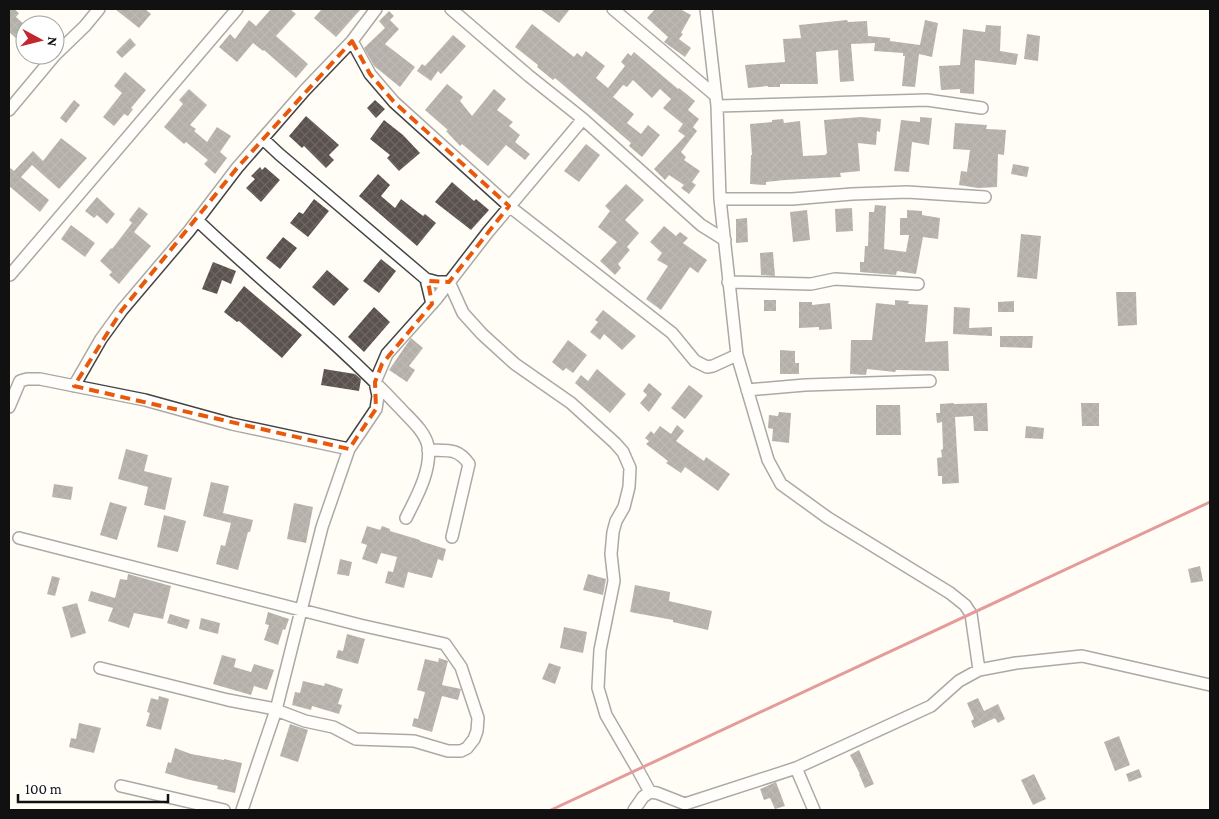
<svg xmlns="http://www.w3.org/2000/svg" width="1219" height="819" font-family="'Crimson Pro',serif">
	<defs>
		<pattern id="building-cross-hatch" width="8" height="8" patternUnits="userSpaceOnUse" patternTransform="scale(1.25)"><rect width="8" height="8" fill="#5a524d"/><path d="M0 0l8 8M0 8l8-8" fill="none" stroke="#6d6662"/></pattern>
	</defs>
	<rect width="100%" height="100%" fill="#fffdf5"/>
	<!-- building -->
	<path fill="url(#building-cross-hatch)" d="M9 9H14L19 13 16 17 25 25V46L9 32Z
		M115 9H145L151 14 139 28Z
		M271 9H290L296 14 276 36 308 64 296 78 264 50 263 51 253 43 237 62 219 47 230 34 235 39 249 20 256 26Z
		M322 9H361L336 37 314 18Z
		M540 9H570L559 23Z
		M655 9H680L691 15 681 33 683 34 679 39 691 48 685 57 664 42 668 37 647 18Z
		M389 11 394 16 390 20 399 29 385 44 415 67 400 87 374 66 364 48 385 28 379 21Z
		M847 20 848 22 867 21 868 36 890 38V41L920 45 925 20 938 23 932 57 919 54 915 87 902 86 905 56H903V53L874 51 875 43 851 44 854 81 840 82 838 50 816 52 818 84H780V87H768V86L748 88 745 65 785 62 783 39 801 38 799 25Z
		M532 24 574 57 577 53 582 57 586 51 605 66 596 78 608 88 625 66 621 62 628 53 631 56 634 52 678 89 679 88 695 101 688 110 699 119 693 127 697 131 681 152 686 157 684 160 700 171 692 182 696 185 689 194 681 188 684 185 669 175 665 180 654 169 685 136 678 131 683 124 663 108 671 99 660 89 652 98 633 80 627 87 623 85 613 97 634 114 627 123 641 134 648 125 660 135 642 157 629 146 631 143 555 78 553 80 537 67 538 65 515 47Z
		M986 25 1001 26 1000 51 1018 54 1016 65 975 60 974 94 960 93V89L941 90 939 66 960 65 963 29 985 32Z
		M1027 34 1040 36 1038 61 1024 59Z
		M453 35 466 46 441 74 438 71 431 81 417 71 422 64 425 66Z
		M130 38 136 45 122 58 116 52Z
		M125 72 146 90 131 108 133 109 128 116 124 114 114 126 103 117 122 93 114 86Z
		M447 84 463 97 460 101 472 116 494 89 506 99 497 110 513 122 509 126 520 135 515 142 530 154 525 160 506 145 488 166 462 144 460 146 446 131 448 130 425 110Z
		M189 89 207 105 190 125 196 129 194 131 207 142 217 127 231 136 220 152 227 158 215 174 204 164 208 160 186 142 184 144 164 127 183 104 179 100Z
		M74 100 80 105 66 123 60 118Z
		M375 100 385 109 376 118 367 108Z
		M306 116 339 145 329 155 334 160 326 168 304 146 302 148 289 136Z
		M861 117 881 119 880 132 877 131 876 145 858 143 860 171 840 173 841 177 785 180 766 182V185L750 184 751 155H752L750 124 772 122V120L783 119 784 123 800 121 803 156 825 155 827 153 824 120Z
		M920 117 932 118 929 145 912 142 909 172 894 171 901 120 920 122Z
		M384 120 403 135 420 153 399 171 387 158 390 155 370 139Z
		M955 123 987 125 986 129 1006 130 1004 155 998 154 997 187 978 188 959 185 961 171 967 172 970 150 953 149Z
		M61 138 87 158 59 189 32 165 21 177 49 200 40 212 9 186V167L14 171 33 151 43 161Z
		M586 144 600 155 579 182 564 171Z
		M1013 164 1029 167 1027 177 1011 174Z
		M260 167 262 170 265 167 280 180 261 202 246 188 255 179 251 176Z
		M378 174 390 185 381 196 395 208 401 199 423 216 425 214 436 223 417 246 359 196Z
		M452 182 474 201 476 199 489 210 471 230 435 202Z
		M626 184 644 200 625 220 639 233 627 247 630 250 618 264 621 268 615 275 600 261 617 242 598 227 610 211 605 206Z
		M97 197 115 214 107 224 97 215 94 218 85 211Z
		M314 199 329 211 308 237 290 223 299 212 303 214Z
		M875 205 886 206 884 249 906 252 909 235H900V218H907V210L922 211V215L940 218 938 239 923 237 916 274 897 271 896 275 860 272V262H864L865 246H868L869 212H874Z
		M139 207 148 214 134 232 151 246 119 284 109 275 112 272 100 261 111 248 112 249 132 223 129 220Z
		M852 208 853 231 836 232 835 209Z
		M807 210 810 240 793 242 790 212Z
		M747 218 748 242 736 243V219Z
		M71 225 95 243 85 257 61 239Z
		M664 226 676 236 680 232 688 238 683 243 707 260 698 273 690 267 661 310 646 299 668 266 657 260 662 253 650 242Z
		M1021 234 1041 236 1037 279 1017 277Z
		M283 237 297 248 280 269 266 258Z
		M773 252 775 276 761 275 760 253Z
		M381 259 396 271 379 293 363 281Z
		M213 262 236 271 231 284 222 280 217 294 202 289Z
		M327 270 349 289 334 306 312 287Z
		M244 286 302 335 282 358 239 321 237 322 224 312Z
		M1116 292H1136L1137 325 1118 326Z
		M764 300H776V311H764Z
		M895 300 909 301 908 304 928 305 925 342 948 341 949 371 896 370 895 372 867 369 866 375 850 374 851 340H872L876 303 895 305Z
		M1014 301V312H998V302Z
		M799 302H812V305L830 303 832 329 819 330V327L799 328Z
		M374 307 390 322 364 352 348 337Z
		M954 307 970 308 969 328 992 327V336L953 334Z
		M603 310 636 336 622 350 604 334 600 340 590 332 598 322 595 320Z
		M1000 336H1033L1032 348 1000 347Z
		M411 338 423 348 409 366 415 370 407 382 389 370Z
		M568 340 587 355 573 373 566 368 563 371 552 362Z
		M780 350 795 351V363H799V374H780Z
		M324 369 355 374 361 379 359 391 321 385Z
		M597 369 626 394 610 413 575 383 581 375 588 381Z
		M649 383 662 394 649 412 640 403 647 395 643 391Z
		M689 385 703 396 685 419 671 408Z
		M954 403V404L987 403 988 431H974L973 416 955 417 959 483 942 484V476H938L937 458 942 457 941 450 943 449 942 422 937 423 936 413H940V404Z
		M1081 403H1099V426H1082Z
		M876 405H900L901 435H876Z
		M779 412 791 413 789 443 772 441 773 429 768 428 769 415 778 416Z
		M677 425 684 431 676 441 704 461 706 457 730 474 718 491 685 467 681 473 666 463 668 461 646 444 649 441 645 438 651 431 654 434 660 426 671 434Z
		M1026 426 1044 428 1043 439 1025 438Z
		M126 449 148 455 144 471 172 478 165 510 144 505 148 487 118 479Z
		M211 482 229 486 223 513 253 520 250 532H248L238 570 216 564 221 545 225 546 231 523 203 516Z
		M54 484 73 487 71 500 52 497Z
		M110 502 127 507 117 540 100 535Z
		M294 503 313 507 306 543 287 539Z
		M164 515 186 521 178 552 157 547Z
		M367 526 380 530 382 526 390 529V531L420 540V541L446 549 443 561 438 559 432 578 408 572 404 588 385 583 388 571 393 572 397 557 381 553 377 564 362 559 367 545 361 543Z
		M340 559 352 562 349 576 337 574Z
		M1200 566 1203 581 1191 583 1188 569Z
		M128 574 171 586 163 619 134 613 129 628 108 621 113 608 88 601 91 591 115 598 120 579 127 580Z
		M588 574 606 579 603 595 583 590Z
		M52 576 60 578 55 596 47 594Z
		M635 585 670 592 669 601 712 611 708 630 673 622V620L630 612Z
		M77 603 86 633 71 638 62 607Z
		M268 612 289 619 285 630 283 629 278 645 264 640 269 625 265 624Z
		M170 614 190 620 187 629 167 623Z
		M201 618 220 623 218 634 199 629Z
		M564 627 587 632 583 653 560 648Z
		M347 634 365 639 358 664 336 658 338 650 343 651Z
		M222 655 236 659 234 667 251 672 254 664 274 670 267 690 254 686 251 695 213 684Z
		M439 658 448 661 442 685 461 689 458 700 442 696 432 732 412 726 414 718 418 719 425 692 417 690 425 659 438 662Z
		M549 663 561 667 555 684 542 679Z
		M303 681 324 686 325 683 343 689 338 704 342 705 339 714 312 706 311 710 292 705 295 692 300 693Z
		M159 696 169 699 161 730 146 726 150 713 147 712 151 698 158 700Z
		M978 698 984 711 998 704 1005 719 998 723 995 718 974 728 971 721 974 719 967 703Z
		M79 723 101 728 94 753 69 747 71 738 76 739Z
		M290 724 308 730 298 762 280 756Z
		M1119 736 1130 765 1115 771 1104 742Z
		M175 748 191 754 224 760V759L242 763 235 793 217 789 218 786 190 780 165 773 168 762 171 763Z
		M859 750 874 784 865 788 859 774H860L850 755Z
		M1139 769 1142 777 1129 782 1126 774Z
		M1034 774 1046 799 1033 805 1021 780Z
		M776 782 785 806 775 809 770 798 764 800 760 789Z"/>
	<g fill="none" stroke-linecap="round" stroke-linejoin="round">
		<!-- street casing -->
		<g stroke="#444" stroke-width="14">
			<path id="street" d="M451 9 529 76 583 119 701 225 725 240
				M613 9 716 96
				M706 9 717 106 720 199 737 355 768 460 781 484 828 518 950 593 965 605 971 614 979 670 959 681 931 706 796 768 814 810
				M352 41 370 74 394 102 509 206 672 333 695 361 707 367 713 366 737 355
				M55 55 85 26 99 9
				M717 106 927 100 982 108
				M9 110 55 55
				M263 139 279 154 426 279 437 282H449L463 313 482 334 515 364 571 403 615 443 623 452 630 468 629 487 624 507 616 521 613 532 611 554 614 581 600 650 598 688 606 715 638 770 650 792
				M720 199H792L852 194 907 192 985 197
				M197 220C263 283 336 340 399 407 409 418 425 431 428 446 432 470 416 498 406 518
				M10 275 237 9
				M426 279 432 304
				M728 282 811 284 835 279 918 284
				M74 386 101 339 122 310 189 231 237 168 305 90 352 41 376 9
				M747 390 805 385 930 381
				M9 407 20 381 27 379H40L145 400 232 424 349 449
				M428 450C447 451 457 447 469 464L452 537
				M19 538 360 625 445 644 461 667 478 718 477 731 474 739 467 748 461 751H448L414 741 356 739 333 727 305 721 276 710 242 810
				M100 668 228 700 270 708 276 710 322 527 349 449 376 409 378 396 375 382 387 354 437 298 488 232 583 119
				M979 670 1016 663 1082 656 1210 685
				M121 786 224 810
				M634 810 643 797 650 792 657 793 685 804 796 768"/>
		</g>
		<!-- street -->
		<use href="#street" stroke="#fff" stroke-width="11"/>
		<!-- rail -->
		<path stroke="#c4262e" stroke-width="3" d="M551 810 1210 502"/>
	</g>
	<!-- marked area -->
	<path d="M0 0H1219V819H0ZM352 41 370 74 394 102 509 206 449 282 428 281 432 304 382 364 375 382 376 409 349 449 74 386 122 310 237 168Z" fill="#fffdf5" fill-opacity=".55" fill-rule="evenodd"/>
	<path fill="none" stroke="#e8590c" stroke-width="4" stroke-dasharray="10 6" stroke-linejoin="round" d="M352 41 370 74 394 102 509 206 449 282 428 281 432 304 382 364 375 382 376 409 349 449 74 386 122 310 237 168Z"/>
	<!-- border -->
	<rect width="1219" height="819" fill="none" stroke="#111111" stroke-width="20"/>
	<!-- north arrow -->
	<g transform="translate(40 40) rotate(97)"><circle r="24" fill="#ffffff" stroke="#a0a0a0"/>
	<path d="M0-4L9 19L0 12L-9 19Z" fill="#c4262e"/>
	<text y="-8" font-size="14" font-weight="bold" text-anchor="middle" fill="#111111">N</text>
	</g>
	<!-- scale -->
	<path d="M18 794v8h150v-8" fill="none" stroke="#111111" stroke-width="2.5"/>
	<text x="25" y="794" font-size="15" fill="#111111" stroke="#ffffff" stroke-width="4" paint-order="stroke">100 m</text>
</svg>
